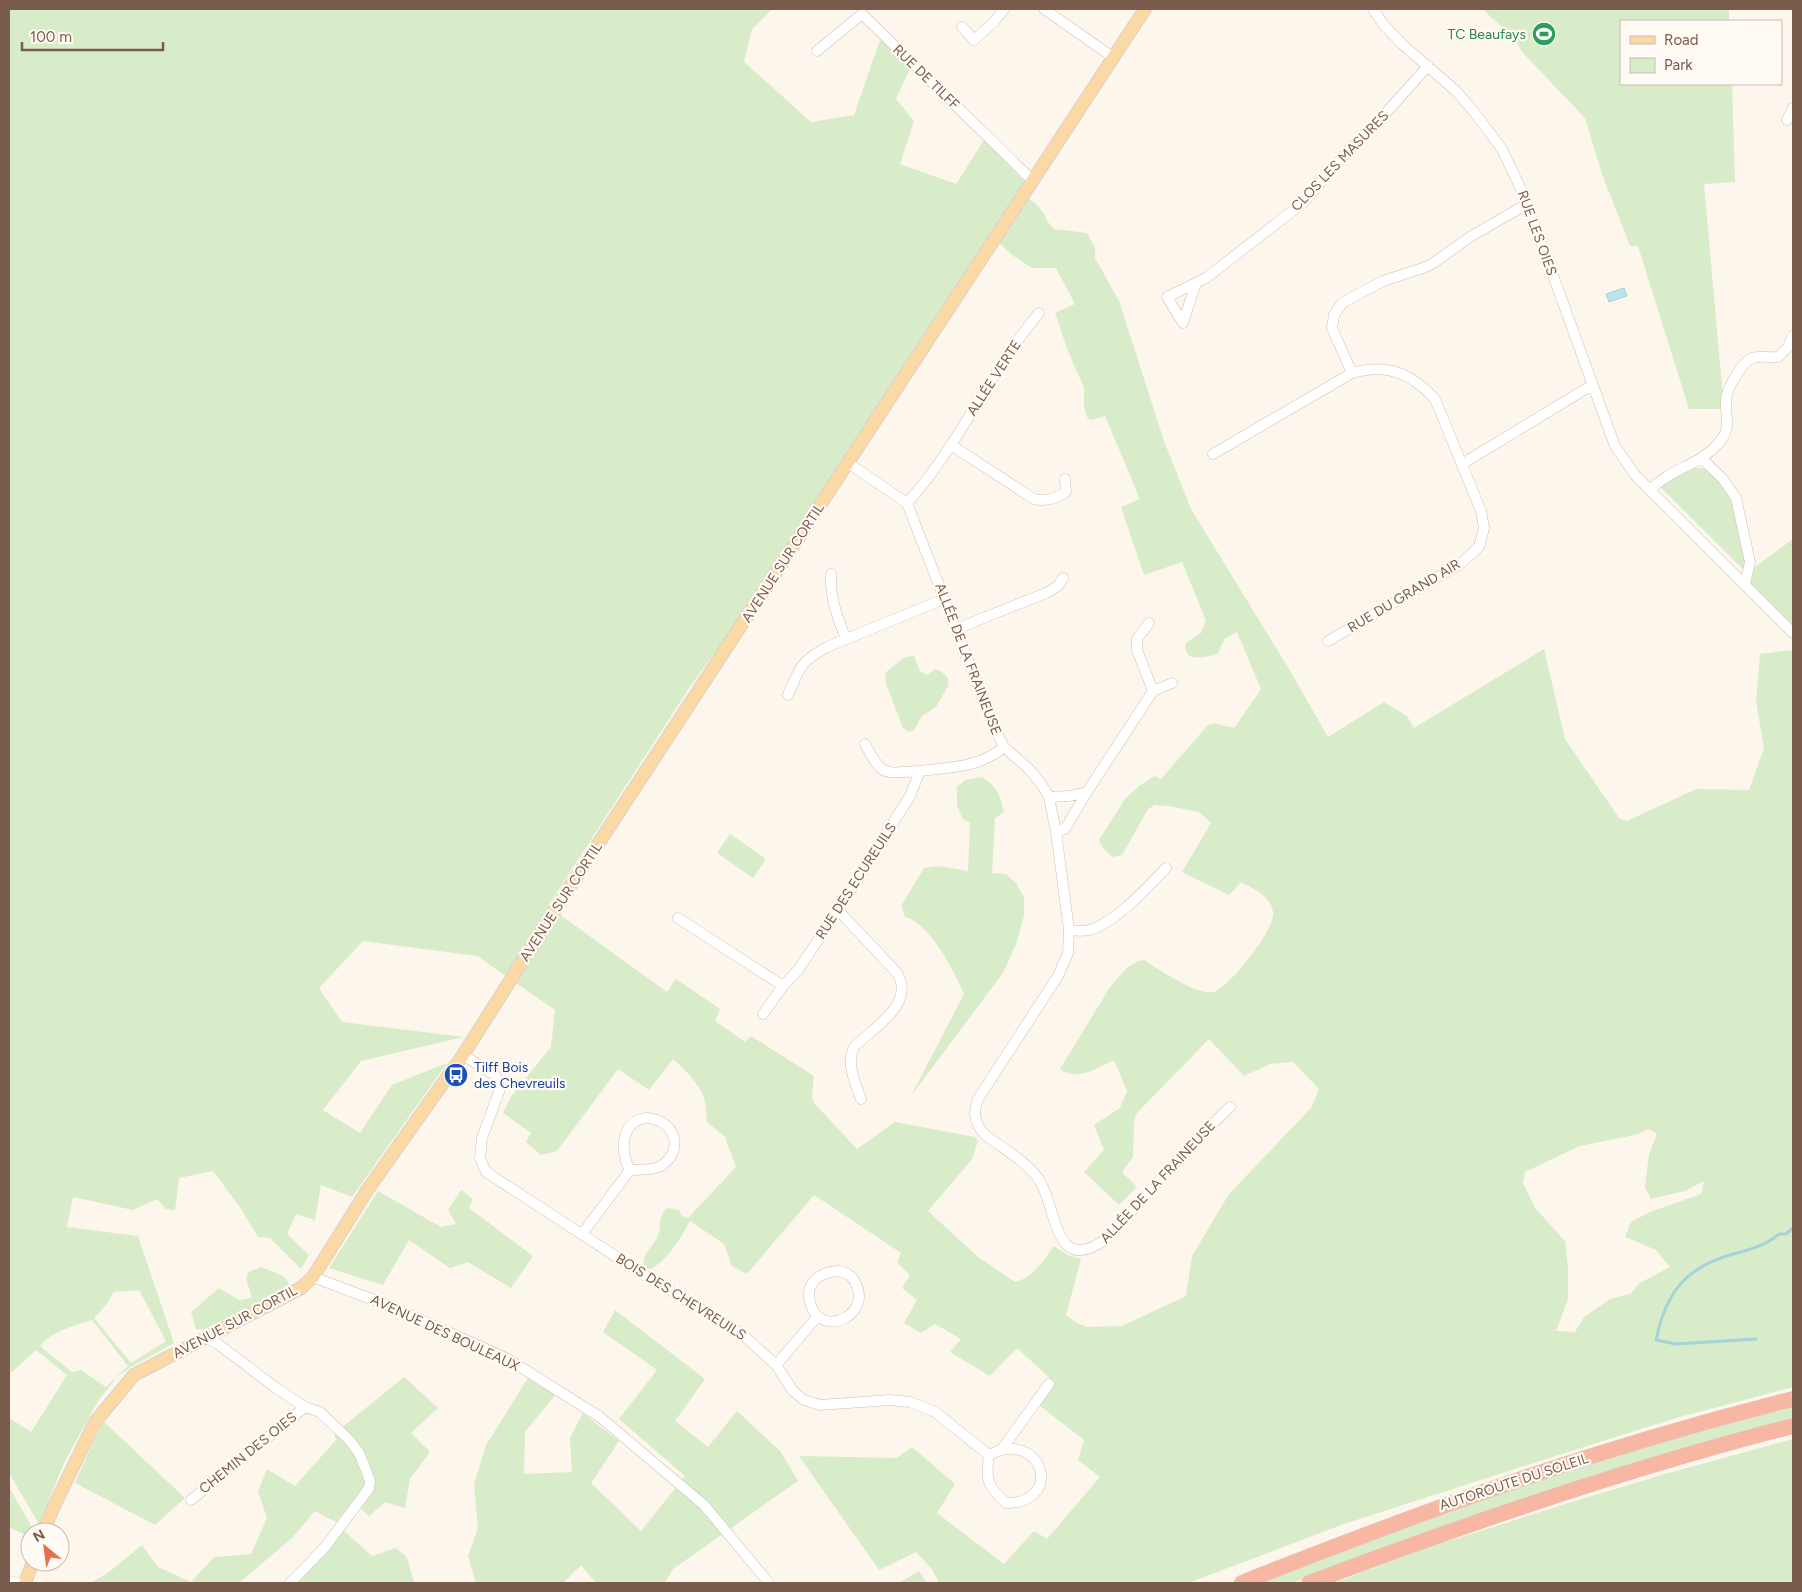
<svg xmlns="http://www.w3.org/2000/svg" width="1802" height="1592" font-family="Figtree,sans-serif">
	<rect width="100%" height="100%" fill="#fdf6ec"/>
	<!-- green -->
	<path fill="#d8ecc9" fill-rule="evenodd" d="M9 9H772L752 29 744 62 811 122 854 115 880 40 911 66 896 99 914 121 900 164 956 184 984 140 1025 182 739 620 691 685 548 906 667 992 676 979 720 1009 715 1021 745 1042 751 1036 814 1076 812 1096 814 1103 857 1149 895 1122 975 1137 978 1141 972 1159 928 1211 978 1257 1015 1282C1034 1277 1043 1261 1054 1246L1068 1255 1081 1259 1066 1315 1077 1323 1087 1327 1122 1326 1186 1296 1192 1256 1229 1194 1311 1108 1319 1089 1293 1062 1270 1064 1244 1076 1209 1039 1136 1114 1134 1122 1133 1157 1122 1172 1137 1187 1119 1205 1084 1172 1104 1150 1094 1125 1120 1108 1127 1091 1114 1060C1096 1068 1078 1082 1060 1069L1110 987 1128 967 1138 961 1144 960C1158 969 1196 995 1213 992 1228 989 1276 929 1273 912 1271 896 1254 889 1241 882L1229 895 1182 872 1211 823 1199 812 1169 806 1155 805 1148 809 1122 855 1112 857 1103 848 1099 840 1125 799 1139 786 1155 776 1161 779 1208 725C1218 721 1226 729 1235 727L1261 689 1237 632 1225 638 1218 653C1208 657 1200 659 1189 656L1185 649 1186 643 1201 633 1206 621 1182 562 1144 575 1121 507 1140 499 1105 416 1090 420 1087 417 1084 407V388L1068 351 1055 313 1075 304 1056 268H1032L1012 255 999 243 1026 197 1035 203 1044 213 1047 221 1054 229 1087 233 1095 248V258L1119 301 1164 441 1191 509 1289 669 1328 737 1384 702 1407 716 1414 728 1544 649 1565 739 1619 818 1627 821 1696 789 1749 790 1764 748 1756 701 1760 654 1793 650V1387L1676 1418 1521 1467 1344 1524 1188 1583H936L938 1580 931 1568 916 1552 879 1570 799 1456 897 1458 912 1447 955 1484 937 1513 1004 1564 1034 1531 1047 1539 1100 1477 1078 1460 1084 1440 1039 1405 1052 1380 1017 1348 990 1376 950 1352 961 1339 935 1324 921 1333 904 1323 917 1300 902 1288 910 1275 897 1262 901 1253 814 1195 747 1274 732 1266 724 1244 690 1221C682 1236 667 1262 650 1269L645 1267C640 1255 652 1248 657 1238 663 1227 656 1219 667 1208L679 1210 682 1216 688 1218 736 1167 725 1137 707 1122C706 1115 706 1108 705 1101 700 1084 686 1071 673 1059L649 1090 618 1069 557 1151 541 1155 526 1142 531 1133 503 1113 512 1095 551 1047 555 1010 477 956 363 941 319 988 342 1022 464 1037 361 1061 323 1110 360 1133 392 1085 447 1063 352 1197 321 1185 315 1220 296 1214 287 1234 309 1255 301 1269 270 1238 258 1237 241 1209 213 1171 179 1178 175 1210 166 1209 157 1199 133 1210 73 1197 67 1227 138 1236 174 1343 131 1367 117 1377 98 1401 64 1463 39 1524 9 1473V1418L31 1432 67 1375 36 1350 12 1372 9 1371ZM1649 1129 1657 1134 1649 1154 1645 1187 1651 1199 1685 1191 1704 1181 1701 1194 1650 1212 1631 1222 1625 1237 1656 1250 1670 1267 1640 1283 1630 1294 1610 1299 1584 1317 1575 1332 1556 1331 1568 1299V1269L1565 1241 1535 1208 1523 1183 1525 1172 1580 1146 1635 1135ZM139 1290 166 1341 131 1363 94 1318 105 1306 114 1292ZM92 1320 128 1366 106 1387 81 1370 72 1372 40 1346C51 1332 75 1325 92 1320Z
		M1482 9H1729V21H1621V84H1732L1735 182 1704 184 1724 409H1689L1638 246H1630L1602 174 1585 118 1523 53 1514 38Z
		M1693 468C1697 468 1702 468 1705 469 1734 477 1741 540 1747 565L1743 569 1660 487 1662 484Z
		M1793 539V625L1747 580 1756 566Z
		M914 656 920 671 927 675 935 669 941 671 948 678V686L936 707 922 716 914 730 909 732 903 728 885 681 886 672 905 657Z
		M982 777C998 788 1000 794 1004 812L995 818 992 873 1006 874 1016 883 1024 897V916L1016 944 1003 973 911 1096 964 994C954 971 930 923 905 917L901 906 924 868 938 866 968 871 970 823 963 819 957 806V787L965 780Z
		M730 834 766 859 753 878 717 853Z
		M461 1190 473 1199 469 1208 533 1256 511 1288 468 1262 450 1268 409 1240 383 1285 329 1268 378 1191 441 1227 456 1224 448 1210Z
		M261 1267 283 1276 289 1283 284 1290 203 1330 196 1329 191 1312 219 1288 239 1300 252 1298 246 1278 249 1272Z
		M615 1310 705 1379 675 1421 708 1447 737 1411 781 1452 798 1481 673 1569 665 1583H596L581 1565 563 1583H476L468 1556 478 1528 474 1484 486 1445 528 1378 555 1395 525 1432 524 1474 572 1472 570 1438 583 1413 619 1441 591 1483 641 1531 685 1476 619 1419 657 1370 603 1332Z
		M404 1377 438 1408 411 1433 430 1452 410 1479 405 1508 385 1502 369 1516 353 1501 336 1522 315 1511 292 1538 239 1583H91L109 1572 142 1545 158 1567 191 1582 214 1557 251 1554 267 1518 258 1491 267 1469 295 1486 336 1440 334 1434Z
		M1793 1405V1419L1617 1468 1546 1491 1387 1546 1292 1583H1257L1335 1553 1555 1474 1690 1433Z
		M103 1421 185 1498 155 1525 75 1483Z
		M1793 1439V1583H1334L1420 1550 1575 1501 1661 1475Z
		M9 1487 33 1529V1532H30V1537L9 1527Z
		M344 1531 372 1556 396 1548 407 1557 414 1583H298Z
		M919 1571 927 1583H899Z"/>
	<!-- water -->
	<path fill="#bfe3e8" stroke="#a5d3da" d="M1624 288 1627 296 1609 302 1606 294Z"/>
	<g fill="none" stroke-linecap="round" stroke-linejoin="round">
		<!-- stream -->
		<path stroke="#a5d3da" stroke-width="3" d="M1756 1339 1676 1344 1656 1340C1666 1292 1686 1267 1733 1254 1749 1250 1767 1245 1779 1234H1786L1793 1228"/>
		<!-- minor casing -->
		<g stroke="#d1beb0" stroke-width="11">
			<path id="minor" d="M1044 9 1114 58
				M1373 9 1383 24 1402 44 1456 91 1474 112 1502 149 1525 198 1615 446 1635 475 1793 633
				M962 27 974 40 994 22 1004 9
				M817 51 862 14 1033 181
				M1787 120 1793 108
				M1196 283 1183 323 1167 297 1206 278 1304 202 1347 152 1384 115 1428 66
				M1352 373 1332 328 1334 315 1342 303 1383 281 1423 268 1432 264 1470 237 1527 204
				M951 445 1034 499C1046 502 1057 498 1066 492L1065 479
				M1213 454 1352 373C1387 363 1411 373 1435 399L1481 511 1484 528 1479 547 1460 564 1328 641
				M1701 458 1723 479 1736 498 1750 562 1745 584
				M848 463 907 503 994 727 1004 747 1029 769 1040 782 1049 797 1056 832 1069 930 1068 953 1058 976 978 1099C973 1113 974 1122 984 1134 1003 1149 1027 1161 1040 1181 1057 1209 1054 1277 1106 1239L1203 1133 1230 1107
				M1462 464 1592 385
				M1651 489C1669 470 1699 465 1717 445 1733 428 1725 419 1726 399 1727 389 1742 362 1752 358 1760 355 1770 358 1778 357L1788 347 1793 335
				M907 503C959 446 989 372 1039 313
				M831 574C830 598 837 617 846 639
				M956 629 1046 593 1058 586 1063 578
				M1153 691 1172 683
				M788 695C800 667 800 662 827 647L944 599
				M865 744C883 778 883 773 920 771
				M1049 797 1070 796 1087 792
				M1056 832 1065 829 1087 792 1153 691 1137 650V639L1149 623
				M838 910 897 973C916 1004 874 1027 854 1047 846 1064 855 1082 861 1099
				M678 918 783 986
				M1069 930C1075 930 1083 932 1089 930 1114 924 1148 887 1166 868
				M763 1014 783 986 798 970 838 910 910 796 920 771C951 767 979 768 1004 747
				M463 1055 496 1076 500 1089 482 1138 480 1158 486 1172 646 1276 741 1333 776 1365 793 1391 804 1400 820 1405 890 1400 910 1402 935 1412 989 1455C994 1453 999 1450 1004 1449 1048 1444 1058 1503 1006 1503 988 1486 985 1481 989 1455
				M646 1118C674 1119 686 1149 661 1166 652 1171 640 1169 630 1170 620 1151 620 1122 646 1118Z
				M582 1234 630 1170
				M838 1271C847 1273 852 1275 856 1284 871 1314 826 1336 813 1310 802 1287 815 1273 838 1271Z
				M313 1277 395 1308 508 1359 600 1417 704 1505 769 1583
				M205 1337 218 1344 276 1388 305 1407 320 1412 340 1431 351 1442 359 1453 366 1470 370 1481 369 1488 364 1495 325 1547 290 1583
				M776 1365 817 1317
				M1002 1449 1049 1384
				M191 1500 305 1407
				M9 1581 18 1583"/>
		</g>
		<!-- major casing -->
		<g stroke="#dad1cd" stroke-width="14">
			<path id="major" d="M43 1532 54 1506 95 1422 134 1375 301 1288 313 1277 368 1189 463 1055 560 902 1145 9
				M25 1583 33 1562"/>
		</g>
		<!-- highway casing -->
		<g stroke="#dad1cd" stroke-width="16">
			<path id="highway" d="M1242 1583C1283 1566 1326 1550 1368 1534 1507 1481 1649 1435 1793 1399
				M1309 1583C1468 1523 1628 1468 1793 1426"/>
		</g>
		<!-- minor -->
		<use href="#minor" stroke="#fff" stroke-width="10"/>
		<!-- major -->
		<use href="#major" stroke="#fbd9a5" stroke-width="12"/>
		<!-- highway -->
		<use href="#highway" stroke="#f7b7a3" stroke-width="15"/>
	</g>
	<!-- icons -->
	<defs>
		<g id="stadium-disc" transform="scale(1.25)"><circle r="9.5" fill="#2e9e5b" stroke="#fffaf3"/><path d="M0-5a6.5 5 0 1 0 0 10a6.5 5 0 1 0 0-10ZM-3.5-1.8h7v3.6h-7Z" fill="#fff"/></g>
		<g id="bus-disc" transform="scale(1.25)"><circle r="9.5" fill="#1a4fb4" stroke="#fffaf3"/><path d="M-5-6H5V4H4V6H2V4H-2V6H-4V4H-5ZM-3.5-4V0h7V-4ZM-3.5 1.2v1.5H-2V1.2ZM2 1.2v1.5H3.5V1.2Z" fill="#fff"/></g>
	</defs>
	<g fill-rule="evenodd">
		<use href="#stadium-disc" x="1544" y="34"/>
		<use href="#bus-disc" x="456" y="1075"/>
	</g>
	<g text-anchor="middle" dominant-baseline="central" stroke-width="4.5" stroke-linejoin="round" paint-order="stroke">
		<!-- leisure labels -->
		<g font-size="14" fill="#27864d" stroke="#fffaf3" text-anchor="end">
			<text x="1526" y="34">TC Beaufays</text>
		</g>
		<!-- street labels -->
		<g font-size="14" fill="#7a5c4d" stroke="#fffaf3">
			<text transform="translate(926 77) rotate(44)">RUE DE TILFF</text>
			<text transform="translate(1340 161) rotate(-46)">CLOS LES MASURES</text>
			<text transform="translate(1537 233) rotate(70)">RUE LES OIES</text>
			<text transform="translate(994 378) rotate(-57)">ALLÉE VERTE</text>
			<text transform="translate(783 563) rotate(-57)">AVENUE SUR CORTIL</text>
			<text transform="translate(1404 596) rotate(-31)">RUE DU GRAND AIR</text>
			<text transform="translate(968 659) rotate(69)">ALLÉE DE LA FRAINEUSE</text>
			<text transform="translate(856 881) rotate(-57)">RUE DES ECUREUILS</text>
			<text transform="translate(561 902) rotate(-57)">AVENUE SUR CORTIL</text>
			<text transform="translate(1158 1182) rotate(-47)">ALLÉE DE LA FRAINEUSE</text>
			<text transform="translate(681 1297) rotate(32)">BOIS DES CHEVREUILS</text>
			<text transform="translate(235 1322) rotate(-28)">AVENUE SUR CORTIL</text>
			<text transform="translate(445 1333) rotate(25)">AVENUE DES BOULEAUX</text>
			<text transform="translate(248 1453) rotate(-39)">CHEMIN DES OIES</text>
			<text transform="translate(1514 1482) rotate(-18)">AUTOROUTE DU SOLEIL</text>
		</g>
		<!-- transit labels -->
		<g font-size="14" fill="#164399" stroke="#fffaf3" text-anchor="start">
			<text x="474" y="1067">Tilff Bois<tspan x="474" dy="16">des Chevreuils</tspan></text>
		</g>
	</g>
	<!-- border -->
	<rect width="1802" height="1592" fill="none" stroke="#7a5c4d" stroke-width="20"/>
	<!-- legend -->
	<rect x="1620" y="20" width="162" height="65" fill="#fffaf3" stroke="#cabbb1"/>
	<rect x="1630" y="36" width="25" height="8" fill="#fbd9a5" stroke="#cabbb1"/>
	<text x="1664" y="45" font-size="15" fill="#7a5c4d">Road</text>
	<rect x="1630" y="58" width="25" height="15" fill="#d8ecc9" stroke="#cabbb1"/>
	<text x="1664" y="70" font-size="15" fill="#7a5c4d">Park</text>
	<!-- north arrow -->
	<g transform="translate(45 1547) rotate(331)"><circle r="24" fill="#fffaf3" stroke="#cabbb1"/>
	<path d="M0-4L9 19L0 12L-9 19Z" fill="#e76f51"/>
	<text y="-8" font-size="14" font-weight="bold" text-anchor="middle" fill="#7a5c4d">N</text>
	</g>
	<!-- scale -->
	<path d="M22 42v8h141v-8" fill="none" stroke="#7a5c4d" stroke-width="2.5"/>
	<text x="30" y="42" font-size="15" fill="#7a5c4d" stroke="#fffaf3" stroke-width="4" paint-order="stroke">100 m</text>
</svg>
